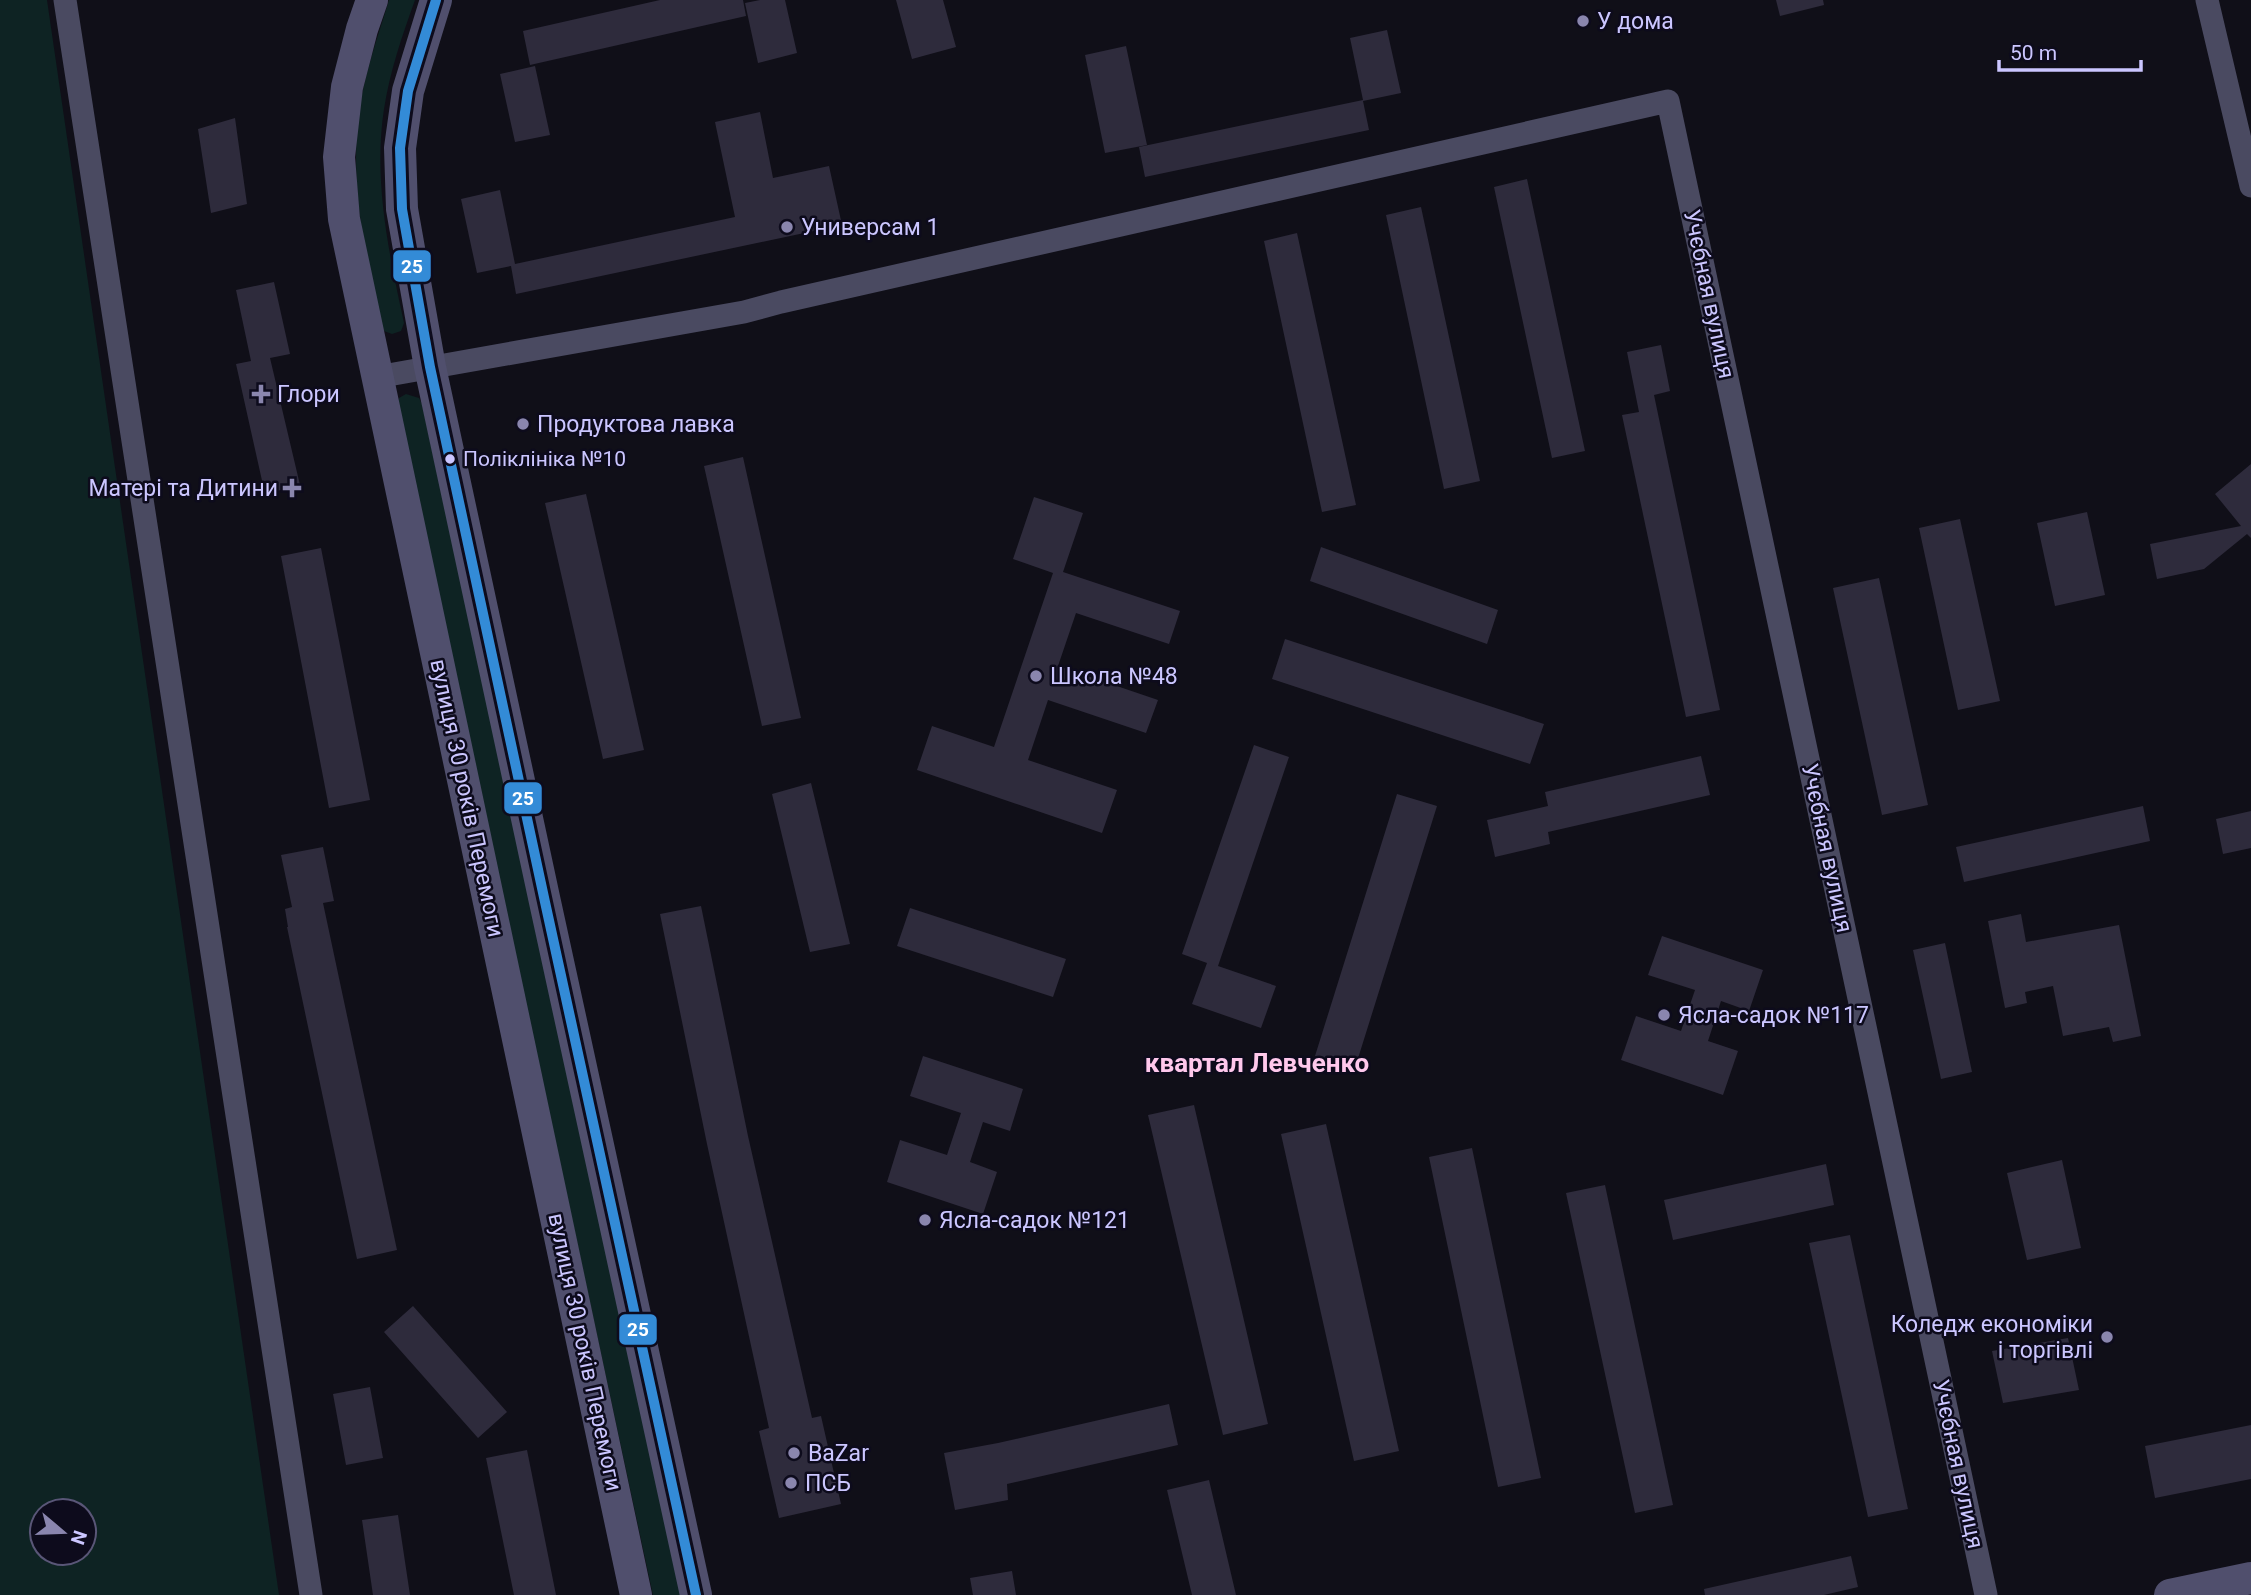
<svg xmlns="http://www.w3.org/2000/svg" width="2251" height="1595" font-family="Roboto,sans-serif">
	<rect width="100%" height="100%" fill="#100f18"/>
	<!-- green -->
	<path fill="#0e2323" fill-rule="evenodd" d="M0 0H47L279 1595H0ZM42 1511H84V1553H42Z
		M389 0H415C402 36 390 71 384 109 373 181 389 253 404 323L401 331 392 334 384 331 378 323C367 259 352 196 357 131 360 86 376 43 389 0Z
		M406 394 419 398 422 404 681 1595H653L397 406 399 398Z"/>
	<!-- building -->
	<path fill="#2e2b3c" d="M660 0H743L746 16 530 65 523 31Z
		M760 0H785L797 53 758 63 745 3Z
		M896 0H943L956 47 912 59Z
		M1776 0H1823L1824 5 1780 16Z
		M1387 30 1401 93 1363 101 1369 130 1145 177 1139 147 1363 100 1350 38Z
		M1126 46 1147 145 1105 153 1085 55Z
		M535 66 550 135 515 142 500 74Z
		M760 112 773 178 829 166 842 225 516 294 511 266 477 273 461 199 500 190 515 264 735 217 715 122Z
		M235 118 247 204 211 213 198 129Z
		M1527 179 1585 451 1552 458 1494 187Z
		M1421 207 1480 481 1444 489 1386 215Z
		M1297 233 1356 505 1322 512 1264 241Z
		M274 282 290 354 270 358 300 485 265 494 236 364 251 361 236 290Z
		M1661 345 1670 391 1654 395 1720 710 1686 717 1622 415 1639 412 1627 352Z
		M743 457 801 718 762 726 704 466Z
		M2251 464V538L2247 534 2204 569 2157 579 2150 544 2241 526 2215 494Z
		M586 494 644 750 603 759 545 503Z
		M1034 497 1083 513 1063 572 1180 611 1169 644 1076 613 1058 666 1158 700 1146 733 1048 700 1028 760 1117 790 1102 833 917 770 932 726 994 747 1053 573 1013 559Z
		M2087 512 2105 595 2055 606 2037 523Z
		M1960 519 2000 701 1958 710 1919 528Z
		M1321 547 1498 610 1487 644 1310 581Z
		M321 548 370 800 329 808 281 556Z
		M1879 578 1928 805 1882 815 1833 588Z
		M1285 639 1544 724 1530 764 1272 679Z
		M1254 745 1289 757 1218 966 1276 986 1261 1028 1192 1004 1207 963 1182 954Z
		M1701 756 1710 795 1548 832 1550 844 1495 857 1487 820 1548 806 1545 792Z
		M811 783 850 944 810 952 772 794Z
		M1397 794 1437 806 1355 1068 1315 1056Z
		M2143 806 2150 841 1964 882 1956 847Z
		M2251 811V848L2223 854 2216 819Z
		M323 847 334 901 323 903 397 1250 357 1259 287 927H288L285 909 292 907 281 855Z
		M701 906 748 1136 812 1418 821 1416 841 1504 779 1518 759 1431 769 1428 707 1144 660 914Z
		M910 908 1066 959 1053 997 897 946Z
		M2021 914 2026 942 2119 925 2141 1036 2113 1042 2109 1027 2063 1036 2053 986 2025 992 2027 1003 2005 1008 1988 921Z
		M1662 936 1763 970 1749 1011 1721 1001 1708 1041 1738 1051 1723 1095 1621 1060 1636 1016 1681 1031 1695 990 1648 975Z
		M1945 943 1972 1072 1941 1079 1913 950Z
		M923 1056 1023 1089 1010 1131 983 1122 970 1162 997 1172 983 1214 887 1182 900 1140 947 1155 961 1113 910 1096Z
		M1194 1105 1268 1424 1223 1435 1148 1115Z
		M1326 1124 1399 1451 1354 1461 1281 1134Z
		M1472 1148 1541 1478 1498 1487 1429 1157Z
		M2062 1160 2081 1248 2027 1260 2007 1173Z
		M1826 1164 1834 1205 1673 1240 1664 1200Z
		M1605 1185 1673 1505 1635 1513 1566 1193Z
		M1850 1235 1908 1509 1868 1517 1809 1243Z
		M413 1306 507 1412 478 1438 384 1332Z
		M2068 1338 2079 1390 2003 1403 1992 1351Z
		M370 1387 383 1458 346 1465 333 1394Z
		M1169 1404 1178 1445 1007 1484 1008 1500 955 1510 944 1453 998 1443Z
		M2251 1425V1479L2155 1498 2145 1446Z
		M527 1450 556 1595H514L486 1458Z
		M1209 1480 1236 1595H1192L1167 1490Z
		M398 1515 410 1595H373L362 1520Z
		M1851 1556 1858 1587 1824 1595H1705L1704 1589Z
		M1012 1571 1016 1595H973L970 1578Z"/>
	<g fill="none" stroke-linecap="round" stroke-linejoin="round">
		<!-- street -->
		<path stroke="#4a4a61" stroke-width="23" d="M65 0 311 1595
			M2207 0 2251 186
			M377 377 744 312 781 302 1668 101 1986 1595"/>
		<!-- secondary -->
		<path stroke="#504f6d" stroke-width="32" d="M372 0 362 29 347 87 339 157 344 219 636 1595
			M436 0 408 91 400 148 402 209 430 367 545 902 696 1595
			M2170 1595 2251 1578"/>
		<!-- bus-1 casing -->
		<g stroke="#0d0b1c" stroke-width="16">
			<path id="bus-1" d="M436 0 408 91 400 148 402 209 430 367 545 902 696 1595"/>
		</g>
		<!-- bus-1 -->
		<use href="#bus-1" stroke="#338bd7" stroke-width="10"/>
	</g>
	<!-- markers -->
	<g fill="#8a86ae" stroke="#0d0b1c" stroke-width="2.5">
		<circle cx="1583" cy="21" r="7"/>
		<circle cx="787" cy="227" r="7"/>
		<path d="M257.5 383.5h7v7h7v7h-7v7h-7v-7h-7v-7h7z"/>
		<circle cx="523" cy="424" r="7"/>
		<path d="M288.5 477.5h7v7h7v7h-7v7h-7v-7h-7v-7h7z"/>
		<circle cx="1036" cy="676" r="7"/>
		<circle cx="1664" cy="1015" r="7"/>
		<circle cx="925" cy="1220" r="7"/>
		<circle cx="2107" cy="1337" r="7"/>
		<circle cx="794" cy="1453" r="7"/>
		<circle cx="791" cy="1483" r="7"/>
	</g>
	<circle fill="#cbc6ff" stroke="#0d0b1c" stroke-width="2.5" cx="450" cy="459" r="6"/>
	<g text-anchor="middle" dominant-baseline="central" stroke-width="5" stroke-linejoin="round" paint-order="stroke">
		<!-- bus labels -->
		<g font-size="21" fill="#cbc6ff" stroke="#0d0b1c" text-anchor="start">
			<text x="463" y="459">Поліклініка №10</text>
		</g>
		<!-- poi labels -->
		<g font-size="23" fill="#cbc6ff" stroke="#0d0b1c" text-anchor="start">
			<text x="1597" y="21">У дома</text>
			<text x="801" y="227">Универсам 1</text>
			<text x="277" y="394">Глори</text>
			<text x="537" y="424">Продуктова лавка</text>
			<text x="278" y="488" text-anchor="end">Матері та Дитини</text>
			<text x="1050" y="676">Школа №48</text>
			<text x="1678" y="1015">Ясла-садок №117</text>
			<text x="939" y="1220">Ясла-садок №121</text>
			<text x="2093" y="1324" text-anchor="end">Коледж економіки<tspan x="2093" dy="26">і торгівлі</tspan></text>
			<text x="808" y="1453">BaZar</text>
			<text x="805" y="1483">ПСБ</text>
		</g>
		<!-- street labels -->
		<g font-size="23" fill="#cbc6ff" stroke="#0d0b1c">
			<text transform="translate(1709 294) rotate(78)">Учєбная вулиця</text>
			<text transform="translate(467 798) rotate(78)">вулиця 30 років Перемоги</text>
			<text transform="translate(1827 848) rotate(78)">Учєбная вулиця</text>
			<text transform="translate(585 1352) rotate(78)">вулиця 30 років Перемоги</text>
			<text transform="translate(1958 1464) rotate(78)">Учєбная вулиця</text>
		</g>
		<!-- quarter labels -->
		<g font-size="26" font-weight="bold" fill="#ffc8ec" stroke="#0d0b1c">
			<text x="1257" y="1063">квартал Левченко</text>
		</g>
	</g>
	<g stroke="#0d0b1c" stroke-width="2.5">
		<rect x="392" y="249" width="40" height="34" rx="7" fill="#338bd7"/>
		<rect x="503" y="781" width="40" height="34" rx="7" fill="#338bd7"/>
		<rect x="618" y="1313" width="40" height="33" rx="7" fill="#338bd7"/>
	</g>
	<g font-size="19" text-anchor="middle" font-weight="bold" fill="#fff">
		<text x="412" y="273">25</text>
		<text x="523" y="805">25</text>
		<text x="638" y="1336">25</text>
	</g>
	<!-- north arrow -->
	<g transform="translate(63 1532) rotate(109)"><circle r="33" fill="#0d0b1c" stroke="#595677" stroke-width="2"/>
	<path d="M0-5L12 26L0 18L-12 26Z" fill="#8a86ae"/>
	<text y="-10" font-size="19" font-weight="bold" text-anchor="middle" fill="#cbc6ff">N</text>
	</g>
	<!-- scale -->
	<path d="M1999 60v10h142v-10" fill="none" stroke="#cbc6ff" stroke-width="3.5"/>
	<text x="2010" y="60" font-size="21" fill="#cbc6ff" stroke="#0d0b1c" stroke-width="5" paint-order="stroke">50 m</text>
</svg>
